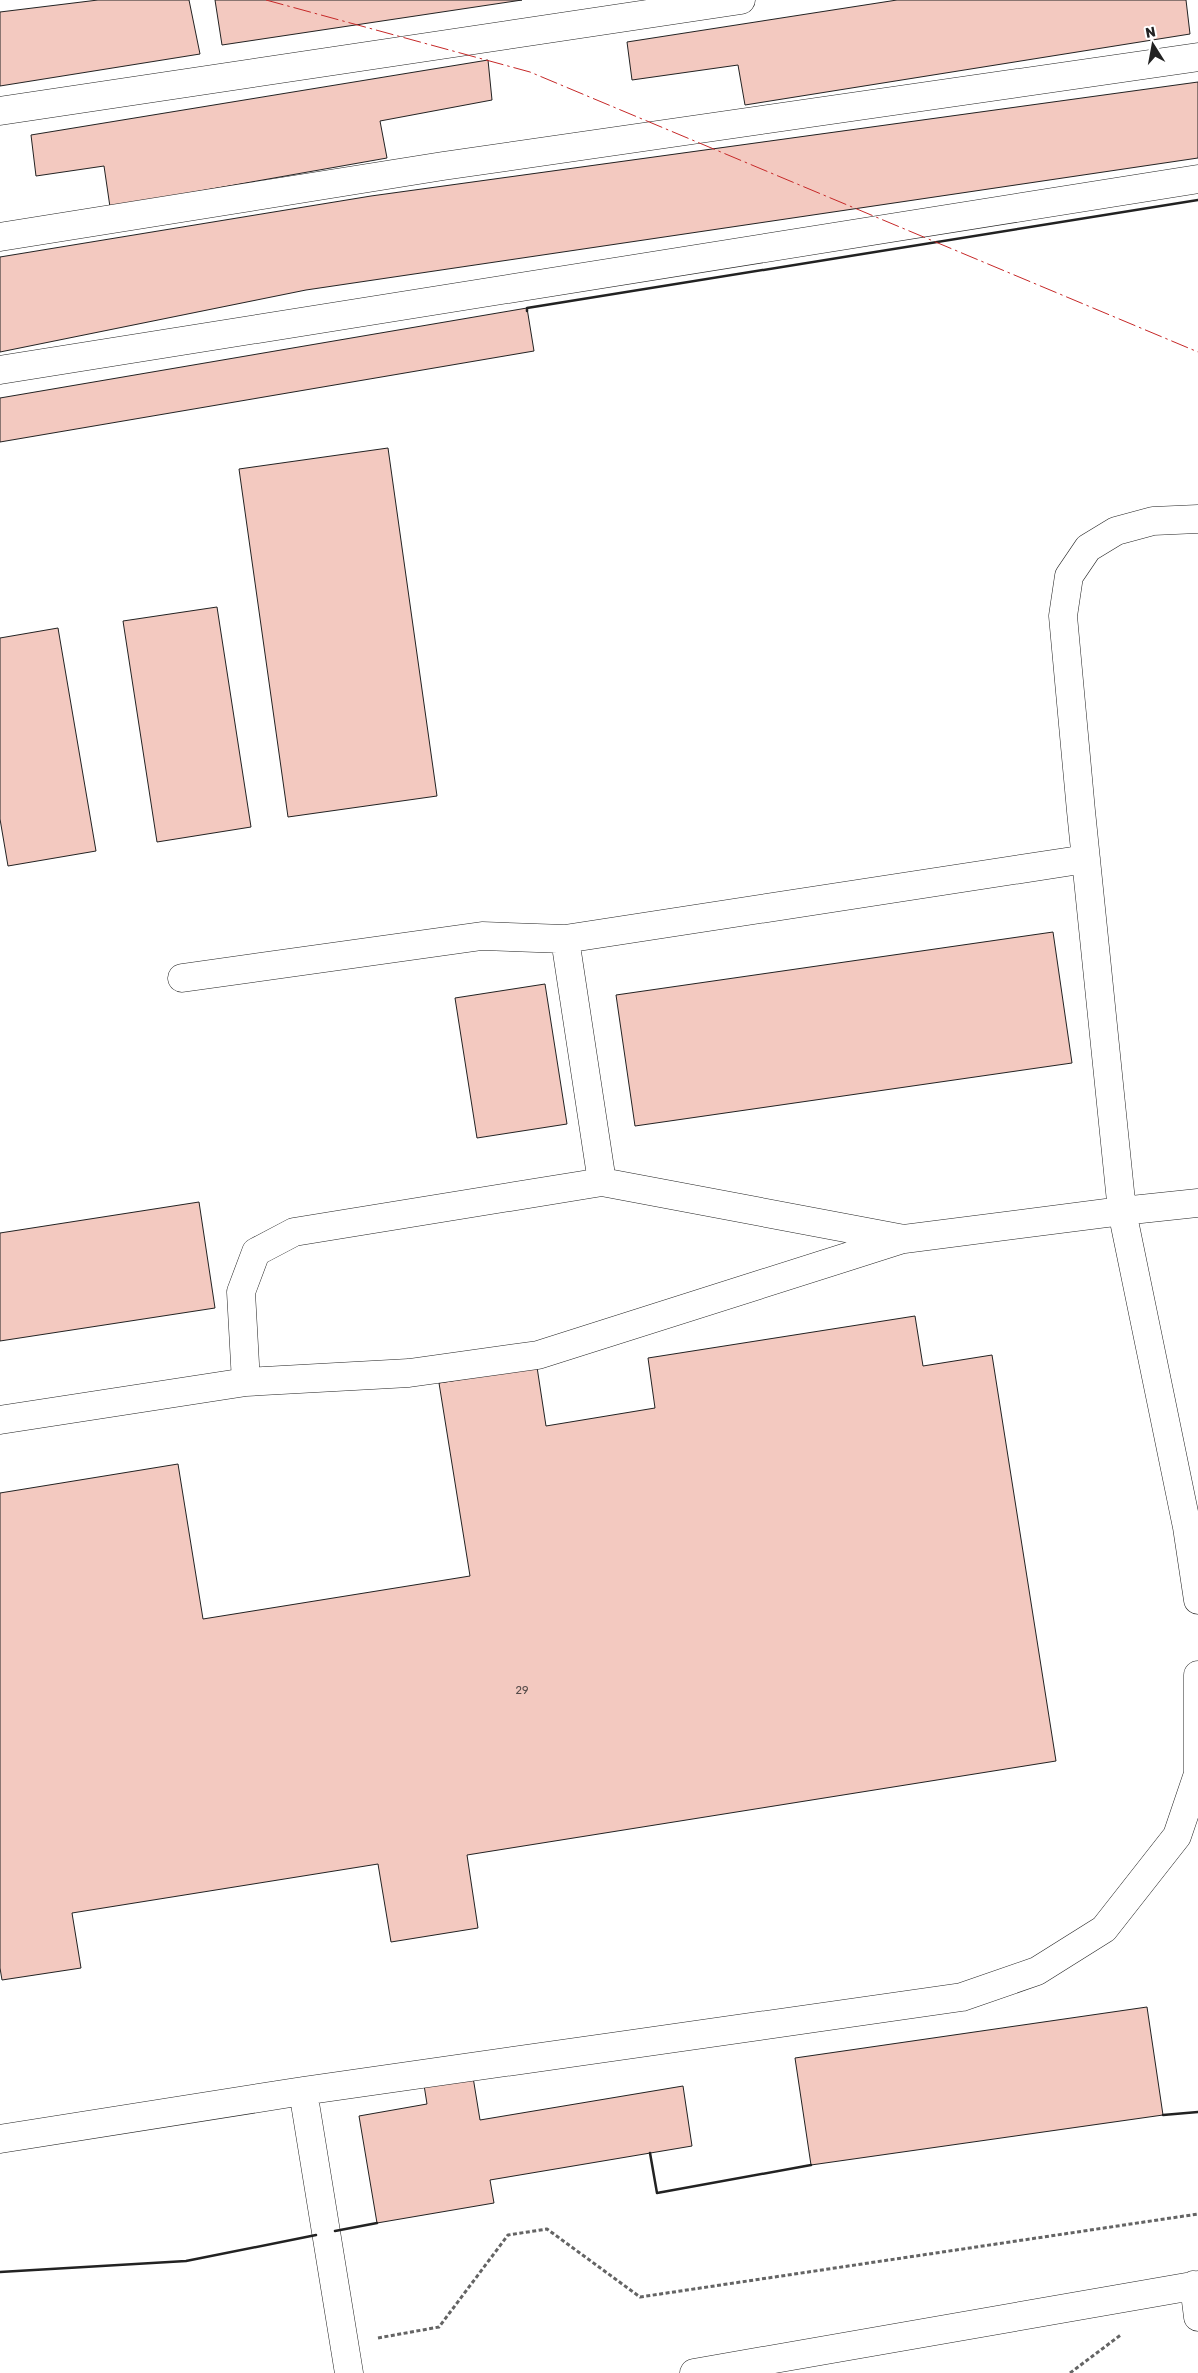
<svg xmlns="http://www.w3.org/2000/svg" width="1198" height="2373" font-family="Rubik,sans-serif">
	<rect width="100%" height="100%" fill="#fff"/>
	<!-- building -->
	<path fill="#f3c9c0" stroke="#222" d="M98 0H189L200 54 0 86V12Z
		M215 0H522L222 45Z
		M897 0H1186L1190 34 745 105 738 65 632 80 627 42Z
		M488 60 492 100 380 121 387 158 110 207 104 166 36 176 31 135Z
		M1198 82V158L306 290 0 352V257L371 196Z
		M527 308 534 351 0 442V398Z
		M388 448 437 796 288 817 239 469Z
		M217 607 251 827 157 842 123 621Z
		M58 628 96 851 8 866 0 819V638Z
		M1053 932 1072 1063 635 1126 616 995Z
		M545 984 567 1124 477 1138 455 998Z
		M199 1202 215 1308 0 1341V1233Z
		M915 1316 923 1366 992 1355 1056 1761 467 1855 478 1928 391 1942 378 1864 72 1913 81 1968 2 1980 0 1968V1493L178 1464 203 1619 470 1576 439 1383 537 1367 546 1426 655 1408 648 1358Z
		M1147 2007 1163 2115 811 2165 795 2058Z
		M473 2077 480 2120 683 2086 692 2146 490 2180 494 2203 377 2223 359 2116 427 2104 424 2085Z"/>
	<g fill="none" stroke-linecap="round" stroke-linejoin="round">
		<!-- minor casing -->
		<g stroke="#222" stroke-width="29">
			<path id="minor" d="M0 111 741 0
				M0 237 443 166 1198 57
				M0 370 1198 179
				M1198 519 1153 521 1116 531 1088 548 1069 576 1063 616 1081 811 1122 1211 1198 1203
				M182 978 482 936 565 939
				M602 1182 565 939 1086 859
				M246 1382 409 1373 538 1355 900 1240
				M0 1420 246 1382 241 1292 256 1252 294 1232 602 1182 904 1239 1122 1211 1187 1527 1198 1600
				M303 2091 349 2373
				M0 2139 303 2091 962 1997 1037 1971 1104 1929 1177 1836 1198 1774V1675
				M1194 2285 1198 2317
				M694 2373 1198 2285"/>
		</g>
		<!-- path -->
		<path stroke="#646464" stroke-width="3" stroke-dasharray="4 2.5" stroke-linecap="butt" d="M378 2338 439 2327 508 2235 547 2229 640 2297 1198 2214
			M1070 2373 1122 2334"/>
		<!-- minor -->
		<use href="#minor" stroke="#fff" stroke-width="28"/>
		<!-- wall -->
		<path stroke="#222" stroke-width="2.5" d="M527 311V308L1198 200
			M1163 2115 1198 2112
			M650 2153 657 2193 811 2165
			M335 2231 377 2223
			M0 2272 186 2261 316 2235"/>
		<!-- power -->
		<path stroke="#c62828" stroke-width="1" stroke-dasharray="18 4 2.5 4" stroke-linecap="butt" d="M266 0 530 72 1198 352"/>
	</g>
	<g text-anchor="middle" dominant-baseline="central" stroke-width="4" stroke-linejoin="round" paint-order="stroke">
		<!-- number labels -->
		<g font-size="11" fill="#564c4a">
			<text x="522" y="1690">29</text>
		</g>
	</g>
	<!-- north arrow -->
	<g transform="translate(1153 45) rotate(349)" stroke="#ffffff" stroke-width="4" paint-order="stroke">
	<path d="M0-4L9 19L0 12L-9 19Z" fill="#222222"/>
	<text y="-8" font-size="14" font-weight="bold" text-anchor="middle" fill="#222222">N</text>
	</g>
</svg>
